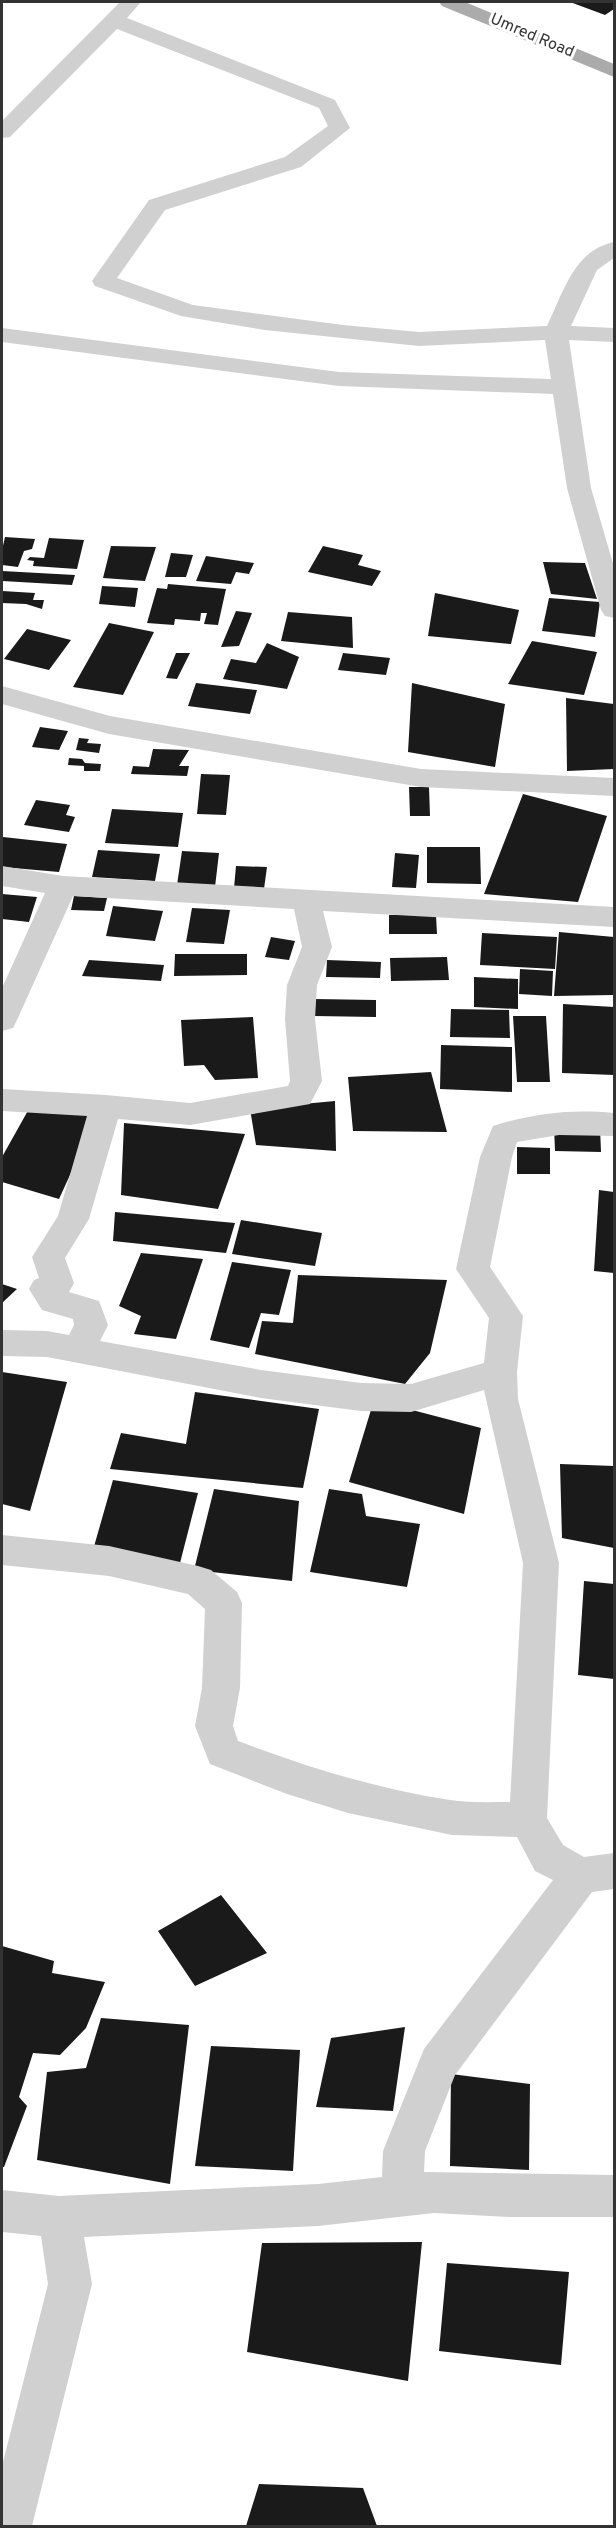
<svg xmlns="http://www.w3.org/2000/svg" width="616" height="2528" font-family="Overpass,sans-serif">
	<rect width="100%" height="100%" fill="#fff"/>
	<!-- building -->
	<path fill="#1a1a1a" d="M570 2H614V9L605 15Z
		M5 537 35 539 32 549 24 551 18 567 2 565V550Z
		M49 538 84 540 77 569 33 566 34 561 27 560 30 557 44 558Z
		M111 546 156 547 145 581 103 578Z
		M323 546 363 555 358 565 381 571 372 586 308 572Z
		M171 553 193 555 186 577H165Z
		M206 556 254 563 249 574 236 572 231 584 196 581Z
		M543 562 585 563 597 599 551 594Z
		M2 571 75 575 72 585 2 581Z
		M168 584 226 589 218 625 204 624 207 613H201L200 621 175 619 174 625 147 623 157 588 167 589Z
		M102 586 138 588 135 607 99 604Z
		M2 591 35 593 33 600H44L42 609 26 604 2 603Z
		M435 593 519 610 511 644 428 636Z
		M549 598 600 602 595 637 542 631Z
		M236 611 252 613 239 646 221 647Z
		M288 612 352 617 353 648 281 641Z
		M109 623 154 632 123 695 73 687Z
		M27 629 71 640 49 670 4 659Z
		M532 641 597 652 584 695 508 684Z
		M267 643 299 657 287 689 223 679 231 659 256 663Z
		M176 653H190L177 679 166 678Z
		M343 653 390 658 386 675 338 670Z
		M196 683 257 690 250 714 188 706Z
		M412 683 505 704 495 767 408 752Z
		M566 698 614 704V769L567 771Z
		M40 727 68 731 59 750 32 747Z
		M79 738 89 739 87 743 101 744 99 753 76 750Z
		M153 749 189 750 179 766H189L187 776 131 774 133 766 149 767Z
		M69 758 82 759 85 763 101 764 100 771H84V766L68 765Z
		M201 774 230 775 226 815 197 814Z
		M409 787H429L430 816H410Z
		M523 794 607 816 578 902 484 894Z
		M36 800 70 805 66 815 75 817 69 832 24 825Z
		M112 809 183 813 178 847 105 843Z
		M3 837 67 844 59 872 2 867Z
		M427 847H480L481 884 427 883Z
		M98 850 160 854 155 881 92 877Z
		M182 851 219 853 215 887 177 885Z
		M395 853 419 855 416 888 392 887Z
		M236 866 267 867 264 889 234 888Z
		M2 894 37 897 29 922 2 919Z
		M74 896 107 898 104 911 71 910Z
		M113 906 163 911 155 941 106 936Z
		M192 908 230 910 224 944 186 942Z
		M389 915H436L437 934H389Z
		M559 932 614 937V995L554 996Z
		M482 933 557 937 555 969 480 965Z
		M271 937 295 941 289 960 265 957Z
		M175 954H247V975L174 976Z
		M447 957 449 980 391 981 390 958Z
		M89 960 164 965 161 981 82 976Z
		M327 960 381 962 380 978 326 977Z
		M520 969 553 971 552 996 519 994Z
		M474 977 518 979V1009L474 1007Z
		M315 999 376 1000V1017L314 1016Z
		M563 1004 614 1007V1075L562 1073Z
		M451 1009 509 1010 510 1038 450 1037Z
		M513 1016H546L550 1082H517Z
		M253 1017 258 1078 215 1080 204 1065 184 1066 181 1020Z
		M441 1045 512 1047V1092L440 1089Z
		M431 1072 447 1132 353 1131 348 1077Z
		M335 1101 336 1151 256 1145 250 1109Z
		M30 1107 98 1114 59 1199 2 1182V1157Z
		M124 1123 245 1134 218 1209 121 1195Z
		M554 1126 600 1127 601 1152 555 1151Z
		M517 1147 550 1148V1174H517Z
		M599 1190 614 1192V1273L594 1271Z
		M115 1212 235 1223 226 1253 113 1241Z
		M241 1220 322 1233 315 1266 232 1254Z
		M141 1253 203 1259 176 1339 134 1334 141 1316 119 1306Z
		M232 1262 291 1270 279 1315 261 1313 249 1348 210 1340Z
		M298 1275 447 1280 430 1353 405 1384 255 1354 262 1321 293 1323Z
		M2 1284 17 1289 2 1303Z
		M2 1372 67 1382 30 1511 2 1504Z
		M195 1392 319 1409 303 1488 110 1469 121 1433 186 1444Z
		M374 1400 481 1428 464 1514 349 1482Z
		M560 1464 614 1466V1548L562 1538Z
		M113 1480 198 1493 180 1563 93 1550Z
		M214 1489 299 1501 292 1581 194 1570Z
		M329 1489 362 1494 366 1516 420 1524 407 1587 310 1572Z
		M584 1581 614 1584V1679L578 1675Z
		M221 1895 267 1953 195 1986 158 1931Z
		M2 1946 54 1961 52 1973 105 1982 86 2028 60 2055 33 2053 19 2097 27 2106 4 2167H2Z
		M101 2018 189 2025 170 2184 37 2160 47 2072 86 2068Z
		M405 2027 393 2111 316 2107 331 2038Z
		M211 2046 300 2050 293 2171 195 2166Z
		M451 2074 530 2084 529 2170 450 2166Z
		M422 2242 408 2381 247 2352 262 2243Z
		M447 2263 569 2272 561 2365 439 2351Z
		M259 2484 363 2488 377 2526H246Z"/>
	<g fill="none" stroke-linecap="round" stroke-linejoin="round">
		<!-- minor -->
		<path fill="#d0d0d0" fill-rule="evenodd" d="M120 2H141L127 18 335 100 350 128 301 167 165 210 117 278 193 305 343 325 419 332 547 326C563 293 574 250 614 242V258L597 270 571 326 614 328V342L569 340 591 488 614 567V618L605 616 601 610 567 488 553 394 339 386 2 342V328L339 372 551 379 545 340 419 346 265 330 181 316 95 286 92 281 149 200 285 157 328 126 319 108 117 29 10 137 2 138V121Z
			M2 686 110 716 421 769 614 778V796L421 787 109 734 2 704Z
			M2 866 63 876 614 907V927L323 911 332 947 317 985 315 1019 322 1081 310 1104 190 1125 118 1119 89 1219 65 1258 74 1283 69 1292 99 1301 108 1325 100 1341 261 1370 361 1383 411 1384 484 1363 489 1318 456 1269 480 1157 493 1126C534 1113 572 1109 614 1113V1136L559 1135 517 1142 512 1157 490 1267 523 1316 517 1372 518 1399 559 1563 547 1818 563 1845 584 1857 614 1853V1889L592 1892 455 2075 425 2151 424 2172 614 2175V2217H509L434 2213 318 2226 84 2237 92 2284 32 2526H2V2466L48 2284 41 2236 2 2232V2190L59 2196 318 2184 382 2177 383 2151 424 2049 553 1880 535 1871 517 1837 452 1835 348 1813 287 1794 210 1764 195 1726 202 1688 205 1609 188 1594 109 1576 2 1565V1535L109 1546 198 1566 211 1570 237 1592 242 1603 240 1688 233 1726 238 1741C307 1767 377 1789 450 1800 469 1803 490 1802 510 1802L523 1563 484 1390 411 1412 361 1411 261 1398 47 1357 2 1356V1330L47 1331 69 1335 74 1325 73 1319 42 1310 29 1289 34 1280 39 1278 32 1257 58 1216 87 1116 2 1111V1089L106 1095 190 1103 288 1086 290 1081 285 1019 287 985 302 947 294 909 73 896 17 1020 13 1028 2 1031V988L45 893 2 886Z"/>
		<!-- primary -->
		<path fill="#ababab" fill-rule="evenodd" d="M439 2H465L614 64V77L442 6Z"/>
	</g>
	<g text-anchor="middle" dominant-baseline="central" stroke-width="6" stroke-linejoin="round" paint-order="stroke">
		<!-- far-street labels -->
		<g font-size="16" fill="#333" stroke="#fff">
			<text transform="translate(532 36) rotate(23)">Umred Road</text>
		</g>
	</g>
	<!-- border -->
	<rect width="616" height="2528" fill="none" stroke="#333333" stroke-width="6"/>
</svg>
